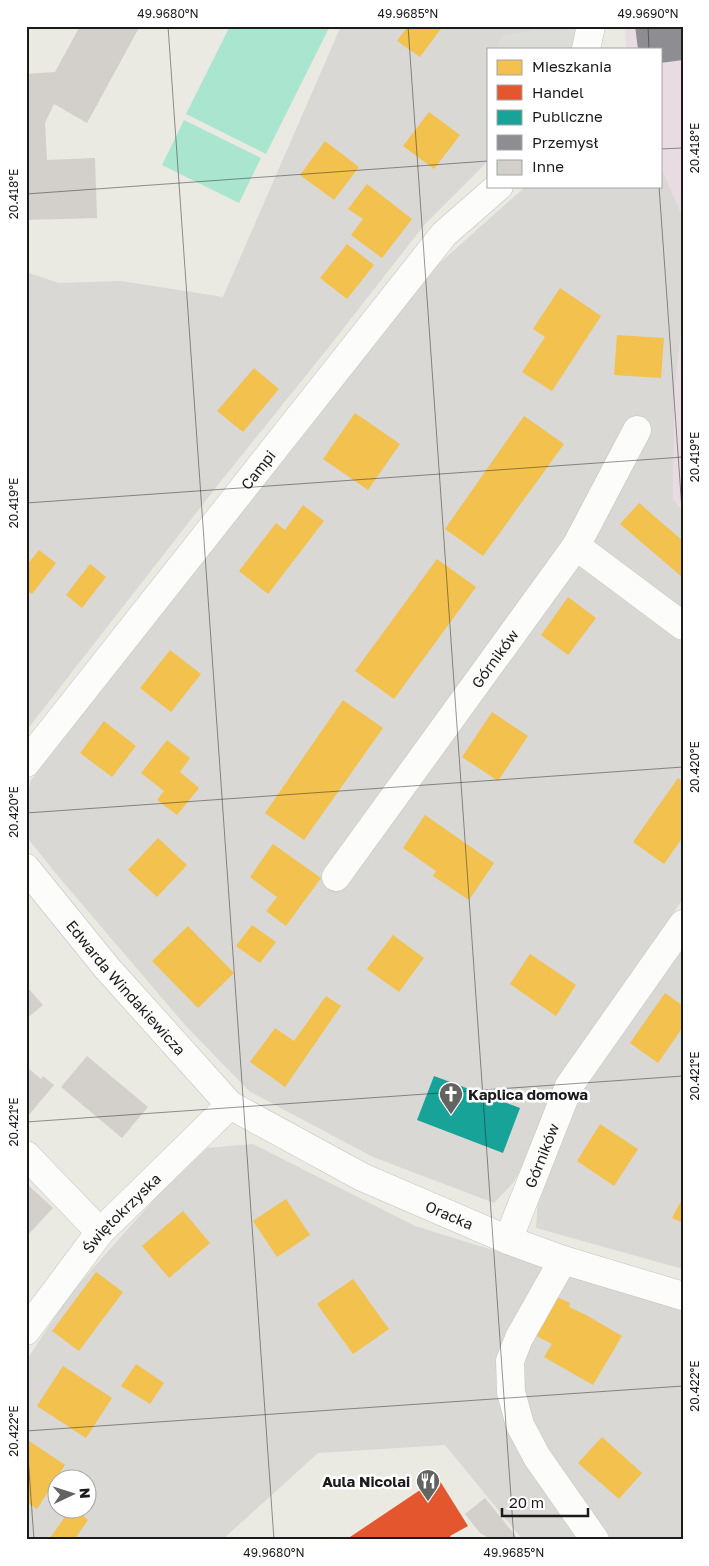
<svg xmlns="http://www.w3.org/2000/svg" width="709" height="1566" font-family="'Golos Text',sans-serif">
	<rect width="100%" height="100%" fill="#eae9e2"/>
	<!-- residential -->
	<path fill="#d9d8d4" fill-rule="evenodd" d="M341 26H567L561 49H488V161L425 224 328 348 221 481 26 731V272L59 283 121 281 223 297Z
		M660 163 683 218V317L675 386 673 499 683 511V899L590 1035 514 1182 494 1203 373 1157 249 1091 185 1025 58 876 26 836V800L31 780 432 270 526 186H660Z
		M683 940V1269L536 1228 538 1199 584 1083Z
		M253 1144 415 1226 683 1309V1540H523L445 1445 318 1453 222 1540H26V1361L70 1294 160 1193 207 1148ZM58 1478H88V1508H58Z"/>
	<!-- industrial -->
	<path fill="#e8dbe2" d="M625 26H683V218L660 165V49H626Z
		M683 317V511L673 499 675 386Z"/>
	<!-- pitch -->
	<path fill="#aae6cf" d="M230 26H330L266 154 186 114Z
		M184 120 261 158 239 203 162 165Z"/>
	<!-- parking -->
	<path fill="#dcdcd9" d="M547 26H591L586 49H496L503 35 546 28Z"/>
	<!-- homes -->
	<path fill="#f2c14e" d="M408 26H443L420 57 397 41Z
		M429 112 460 135 434 169 403 146Z
		M325 141 359 167 334 200 300 175Z
		M367 184 412 219 382 258 351 235 363 219 348 209Z
		M347 244 374 265 347 299 320 278Z
		M560 288 601 316 552 391 522 372 545 337 533 329Z
		M617 335 664 338 661 378 614 375Z
		M254 368 279 389 243 432 217 411Z
		M355 413 400 444 368 490 323 459Z
		M524 416 564 444 483 556 445 529Z
		M639 503 683 541V574L681 576 620 524Z
		M303 505 324 521 268 594 239 571 276 523 285 530Z
		M39 550 56 563 32 594 26 590V566Z
		M437 559 476 587 394 699 355 671Z
		M90 564 106 577 82 608 66 595Z
		M568 597 596 618 568 655 541 635Z
		M170 650 201 674 171 712 140 688Z
		M343 700 383 728 304 840 265 813Z
		M492 712 528 736 498 781 462 757Z
		M104 721 136 746 112 777 80 753Z
		M167 740 190 758 180 772 199 788 177 815 157 800 164 791 141 773Z
		M678 778 683 782V837L664 864 633 842Z
		M425 815 494 863 469 900 433 876 436 871 403 848Z
		M158 838 187 865 157 897 128 870Z
		M273 844 321 878 286 926 266 911 277 897 250 877Z
		M252 925 276 942 260 963 236 946Z
		M188 926 234 973 198 1008 152 961Z
		M393 935 424 958 399 992 367 969Z
		M530 954 576 985 556 1016 510 984Z
		M665 993 683 1006V1027L658 1063 630 1043Z
		M326 996 341 1006 285 1087 250 1062 275 1028 294 1041Z
		M600 1124 638 1149 614 1186 577 1161Z
		M683 1197V1223L672 1218Z
		M286 1199 310 1235 277 1257 253 1221Z
		M183 1211 210 1243 169 1278 142 1246Z
		M96 1272 123 1292 79 1351 52 1331Z
		M353 1279 389 1329 353 1354 317 1304Z
		M553 1295 570 1303 569 1307 586 1315 622 1336 593 1385 544 1357 552 1344 531 1333Z
		M136 1364 164 1383 150 1404 121 1386Z
		M63 1366 112 1398 86 1438 37 1406Z
		M602 1437 642 1473 619 1499 578 1463Z
		M26 1439 65 1465 37 1509 26 1502Z
		M71 1508H74L88 1520 74 1540H53L50 1538Z"/>
	<!-- shops -->
	<path fill="#e4572e" d="M438 1478 468 1526 450 1536 453 1540H351L350 1537Z"/>
	<!-- public -->
	<path fill="#17a398" d="M434 1076 520 1108 503 1153 417 1120Z"/>
	<!-- industry -->
	<path fill="#8d8d92" d="M635 26H683V60L660 63V49H638Z"/>
	<!-- building -->
	<path fill="#d3d0cb" d="M80 26H140L87 123 54 104 45 123 47 160 95 158 97 218 26 220V160H28L26 135V74L55 72Z
		M26 986 43 1005 26 1019Z
		M87 1056 148 1107 122 1138 61 1087Z
		M29 1069 41 1079 43 1076 54 1085 28 1116 26 1115V1072Z
		M26 1183 53 1208 26 1237Z
		M485 1498 519 1540H493L480 1533 465 1514Z"/>
	<g fill="none" stroke-linecap="round" stroke-linejoin="round">
		<!-- minor casing -->
		<g stroke="#c2c2bf" stroke-width="29">
			<g id="minor">
				<path d="M586 49 591 26"/>
				<path d="M576 546 637 430"/>
				<path id="s1" d="M26 763 444 234 499 186"/>
				<path id="s2" d="M26 868 107 968 230 1105"/>
				<path id="s3" d="M336 877 576 546 683 626"/>
				<path d="M26 1155 100 1232"/>
				<path id="s4" d="M508 1240 569 1086 683 924"/>
				<path d="M563 1260 519 1338 510 1361 511 1392 520 1425 537 1457 595 1540"/>
			</g>
		</g>
		<!-- tertiary casing -->
		<g stroke="#c2c2bf" stroke-width="29">
			<g id="tertiary">
				<path id="s5" d="M26 1331 100 1232 230 1105 362 1177 508 1240 563 1260 683 1296"/>
			</g>
		</g>
		<!-- minor -->
		<use href="#minor" stroke="#fcfcfb" stroke-width="28"/>
		<!-- tertiary -->
		<use href="#tertiary" stroke="#fcfcfb" stroke-width="28"/>
	</g>
	<!-- ticks -->
	<path fill="none" stroke="#1b1b1b" stroke-width="1" stroke-opacity="0.45" d="M168 26 274 1540M408 26 514 1540M648 26 649 49M660 149 683 148M659 186 683 524M26 194 488 161M26 503 683 457M26 813 683 767M26 1122 683 1076M26 1428 34 1540M26 1431 683 1386"/>
	<!-- icons -->
	<defs>
		<g id="church-pin" transform="scale(1.25)"><path d="M0 17L-7.5 6A9.5 9.5 0 1 1 7.5 6Z" fill="#636361" stroke="#fff"/><path d="M-1.2-6h2.4v3.5h3.3v2.4h-3.3V6h-2.4V-.1h-3.3v-2.4h3.3Z" fill="#fff"/></g>
		<g id="restaurant-pin" transform="scale(1.25)"><path d="M0 17L-7.5 6A9.5 9.5 0 1 1 7.5 6Z" fill="#636361" stroke="#fff"/><path d="M-5-6h1v4h1v-4h1v4h1v-4h1v5L-1.5 .5V6h-2V.5L-5-1ZM5-6V6H3V1.5H1.5Q1.5-4 5-6Z" fill="#fff"/></g>
	</defs>
	<g fill-rule="evenodd">
		<use href="#church-pin" x="451" y="1094"/>
		<use href="#restaurant-pin" x="428" y="1481"/>
	</g>
	<g text-anchor="middle" dominant-baseline="central" stroke-width="5" stroke-linejoin="round" paint-order="stroke">
		<!-- street labels -->
		<g font-size="15" fill="#1b1b1b" stroke="#fff">
			<text stroke="none"><textPath href="#s1" startOffset="374">Campi</textPath></text>
			<text stroke="none"><textPath href="#s3" startOffset="270">Górników</textPath></text>
			<text stroke="none"><textPath href="#s2" startOffset="156">Edwarda Windakiewicza</textPath></text>
			<text stroke="none"><textPath href="#s4" startOffset="91">Górników</textPath></text>
			<text stroke="none"><textPath href="#s5" startOffset="152">Świętokrzyska</textPath></text>
			<text stroke="none"><textPath href="#s5" startOffset="551">Oracka</textPath></text>
		</g>
		<!-- poi labels -->
		<g font-size="15" font-weight="bold" fill="#1b1b1b" stroke="#fff" text-anchor="start">
			<text x="468" y="1094">Kaplica domowa</text>
			<text x="410" y="1481" text-anchor="end">Aula Nicolai</text>
		</g>
	</g>
	<!-- border -->
	<rect width="709" height="1566" fill="none" stroke="#ffffff" stroke-width="55"/>
	<!-- legend -->
	<rect x="487" y="48" width="175" height="140" fill="#ffffff" stroke="#a4a4a4"/>
	<rect x="497" y="60" width="25" height="15" fill="#f2c14e" stroke="#a4a4a4"/>
	<text x="532" y="72" font-size="15" fill="#1b1b1b">Mieszkania</text>
	<rect x="497" y="85" width="25" height="15" fill="#e4572e" stroke="#a4a4a4"/>
	<text x="532" y="98" font-size="15" fill="#1b1b1b">Handel</text>
	<rect x="497" y="110" width="25" height="15" fill="#17a398" stroke="#a4a4a4"/>
	<text x="532" y="122" font-size="15" fill="#1b1b1b">Publiczne</text>
	<rect x="497" y="135" width="25" height="15" fill="#8d8d92" stroke="#a4a4a4"/>
	<text x="532" y="148" font-size="15" fill="#1b1b1b">Przemysł</text>
	<rect x="497" y="160" width="25" height="15" fill="#d3d0cb" stroke="#a4a4a4"/>
	<text x="532" y="172" font-size="15" fill="#1b1b1b">Inne</text>
	<!-- north arrow -->
	<g transform="translate(72 1494) rotate(86)"><circle r="24" fill="#ffffff" stroke="#a4a4a4"/>
	<path d="M0-4L9 19L0 12L-9 19Z" fill="#636361"/>
	<text y="-8" font-size="14" font-weight="bold" text-anchor="middle" fill="#1b1b1b">N</text>
	</g>
	<!-- scale -->
	<path d="M502 1508v8h86v-8" fill="none" stroke="#1b1b1b" stroke-width="2.5"/>
	<text x="509" y="1508" font-size="15" fill="#1b1b1b" stroke="#ffffff" stroke-width="4" paint-order="stroke">20 m</text>
	<rect x="28" y="28" width="654" height="1510" fill="none" stroke="#1b1b1b" stroke-width="2"/>
	<g font-size="12" text-anchor="middle" fill="#1b1b1b">
		<text x="168" y="18">49.9680°N</text>
		<text x="408" y="18">49.9685°N</text>
		<text x="648" y="18">49.9690°N</text>
		<text transform="translate(695 148) rotate(-90)" y="4">20.418°E</text>
		<text transform="translate(14 194) rotate(-90)" y="4">20.418°E</text>
		<text transform="translate(695 457) rotate(-90)" y="4">20.419°E</text>
		<text transform="translate(14 503) rotate(-90)" y="4">20.419°E</text>
		<text transform="translate(695 767) rotate(-90)" y="4">20.420°E</text>
		<text transform="translate(14 812) rotate(-90)" y="4">20.420°E</text>
		<text transform="translate(695 1076) rotate(-90)" y="4">20.421°E</text>
		<text transform="translate(14 1122) rotate(-90)" y="4">20.421°E</text>
		<text transform="translate(695 1386) rotate(-90)" y="4">20.422°E</text>
		<text transform="translate(14 1431) rotate(-90)" y="4">20.422°E</text>
		<text x="274" y="1557">49.9680°N</text>
		<text x="514" y="1557">49.9685°N</text>
	</g>
</svg>
